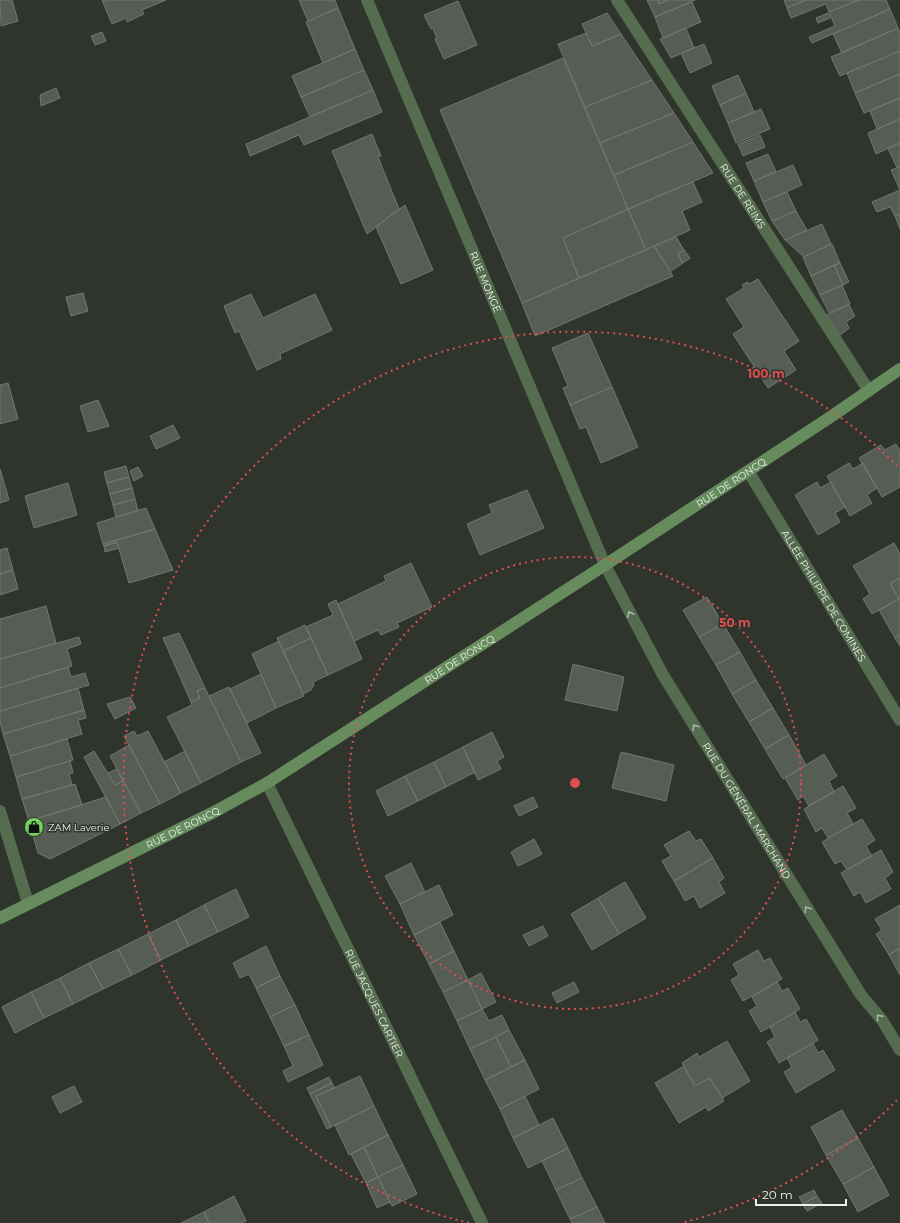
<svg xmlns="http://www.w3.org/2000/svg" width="900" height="1223" font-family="Montserrat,sans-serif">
	<rect width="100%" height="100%" fill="#2f352d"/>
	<!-- building -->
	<path fill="#565d54" stroke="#70786f" d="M0 0H12L18 21 1 26Z
		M102 0H166L142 10 144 14 127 22 126 18 112 24Z
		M299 0H335L338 8 308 21Z
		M647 0H658L659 4 668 0H695L655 17Z
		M658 0H668L659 4Z
		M784 0H806L787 8Z
		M806 0H859L829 12 826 4 791 18 787 8Z
		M859 0H886L890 9 812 43 809 37 835 26 829 12Z
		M458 1 477 45 444 59 435 39H437L433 28 431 29 424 15Z
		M692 2 701 22 663 38 655 17Z
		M338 8 355 49 323 63 306 22Z
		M890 9 898 28 842 53 833 34Z
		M607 13 621 34 592 46 582 24Z
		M828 13 830 18 818 23 816 18Z
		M686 28 694 48 671 58 660 39Z
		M898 28 900 33V51L840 76 831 57Z
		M102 32 106 41 95 45 91 36Z
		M586 33 592 46 621 34 652 80 585 107 558 44Z
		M704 44 712 63 690 73 681 53Z
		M355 49 364 70 301 97 292 76Z
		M900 51V74L855 93 847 73Z
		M563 58 628 209 563 238 579 278 522 303 440 110Z
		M364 70 373 90 310 117 301 97Z
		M900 74V98L864 113 855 93Z
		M738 75 746 93 720 105 712 86Z
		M652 80 674 113 600 143 585 107Z
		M56 88 60 98 41 106 40 95Z
		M373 90 382 112 304 145 299 135 250 156 246 144Z
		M746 93 754 112 728 123 720 105Z
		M900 98V119L877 129 870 111Z
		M761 109 770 129 736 143 728 123Z
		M674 113 693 142 614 175 600 143Z
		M900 119V143L876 154 868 133Z
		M372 134 381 156 378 157 399 209 367 234 332 151Z
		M760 135 765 147 743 156 738 144Z
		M693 142 713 173 628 209 614 175Z
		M900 143V167L897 168 888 148Z
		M768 154 776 172 754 181 746 163Z
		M793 165 802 185 763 202 754 181Z
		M900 167V190L891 170Z
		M693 182 702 202 682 211 690 230 646 250 628 209Z
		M900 190V214L895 216 890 207 877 212 872 202Z
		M787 192 796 211 772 221 763 202Z
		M405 205 433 270 401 284 376 227Z
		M628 209 646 250 579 278 563 238Z
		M796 211 807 230 785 240 772 221Z
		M900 214V229L895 216Z
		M822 224 831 244 804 257 785 240Z
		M676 237 684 250 678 254 683 263 671 271 654 246Z
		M832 244 840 263 811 276 803 257Z
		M654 246 673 276 535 336 522 303Z
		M684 250 690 258 683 263 678 254Z
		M840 263 849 282 843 285 834 265Z
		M834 265 843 285 820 295 811 276Z
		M758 279 799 341 784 351 796 370 768 388 733 334 744 327 726 299 744 288 742 285 748 282 749 284Z
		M842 285 850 304 829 313 820 295Z
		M83 293 88 311 71 316 66 297Z
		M251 294 263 318 315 294 332 330 280 354 281 359 257 370 239 331 235 333 224 306Z
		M849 305 855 316 846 322 849 328 840 335 827 315Z
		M588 333 612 387 570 405 563 388 568 386 552 348Z
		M8 383 18 419 0 424V385Z
		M612 387 638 447 601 463 586 427 580 429 570 405Z
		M98 400 109 426 88 432 80 406Z
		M173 425 180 438 156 449 150 436Z
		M896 444 900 451V487L882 497 859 458 881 445 885 450Z
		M849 463 853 469 863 463 877 488 867 495 872 503 850 516 827 476Z
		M126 466 129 477 107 483 104 472Z
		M138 467 143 476 134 481 130 471Z
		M0 469 9 500 0 503Z
		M129 477 132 488 110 494 107 483Z
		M817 482 820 488 831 482 845 507 835 513 840 522 818 535 795 495Z
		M68 483 77 515 34 528 25 496Z
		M132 488 135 499 113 505 110 494Z
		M527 490 544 528 480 555 467 524 492 513 489 505Z
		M135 499 138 511 116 517 113 505Z
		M146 508 155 529 103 544 97 523Z
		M155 529 173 570 129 583 117 542 104 546 103 544Z
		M117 542 119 548 105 552 104 546Z
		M894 543 900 554V578L890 583 899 599 872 614 863 599 870 594 853 566Z
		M7 548 13 570 0 574V550Z
		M411 563 432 607 397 623 399 627 381 635 378 630 354 641 338 604 386 581 384 576Z
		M13 570 18 589 0 595V574Z
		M900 578V635L895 638 879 610 899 599 890 583Z
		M707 597 723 624 699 637 683 610Z
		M336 600 362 659 328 675 306 627 333 615 328 604Z
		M46 606 56 643 0 659V619Z
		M723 624 740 652 716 665 699 637Z
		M305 625 311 638 283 651 277 638Z
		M179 633 205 688 197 691 200 698 191 702 163 638Z
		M900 635V646L895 638Z
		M79 637 81 644 67 649 72 666 0 688V659Z
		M311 638 328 675 313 682 314 685 311 690 303 694 283 651Z
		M279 641 304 696 276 708 252 654Z
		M740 652 756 680 732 694 716 665Z
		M573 664 624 677 617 711 565 700Z
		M68 667 71 677 85 673 89 685 0 711V688Z
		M261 674 276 708 247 723 230 689Z
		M756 680 773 708 749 722 732 694Z
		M229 687 261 753 241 762 209 696Z
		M78 688 84 710 3 734 0 722V711Z
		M205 688 241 762 201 783 167 717 192 705 191 702 200 698 197 691Z
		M130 697 136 708 115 719 107 704Z
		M773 708 789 735 765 749 749 722Z
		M84 710 86 718 78 720 82 734 10 756 3 734Z
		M134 731 137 736 148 731 181 793 160 804 124 736Z
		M492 732 504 757 497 761 501 769 478 780 463 747Z
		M789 735 806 765 783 779 765 749Z
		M67 739 73 760 16 777 10 756Z
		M129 745 160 804 141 813 110 756Z
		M463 747 475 772 446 787 434 762Z
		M94 751 115 785 123 781 141 813 120 824 84 757Z
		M185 751 201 783 181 793 164 762Z
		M621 752 674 765 666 801 612 788Z
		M824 754 837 776 829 781 834 792 809 806 803 796 798 800 785 778Z
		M70 761 73 773 69 774 72 785 22 799 16 777Z
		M434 762 446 787 418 801 405 776Z
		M117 769 123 781 115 785 108 773Z
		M405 776 418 801 388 816 376 791Z
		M75 784 82 805 29 821 22 799Z
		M843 786 856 808 847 813 853 824 828 838 822 828 816 832 804 809Z
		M106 797 120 824 50 859 38 853 29 821Z
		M533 797 538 807 519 816 514 806Z
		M862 819 875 840 866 846 872 856 847 870 841 861 835 864 822 842Z
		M689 831 696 841 701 839 713 858 674 881 662 861 671 856 664 845Z
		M534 839 542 854 518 866 511 852Z
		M881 850 893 872 885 878 891 889 866 903 860 892 854 896 841 873Z
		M713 858 724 878 719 882 725 893 700 908 694 896 685 901 674 881Z
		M411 863 425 892 400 904 385 876Z
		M625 882 646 918 619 934 598 898Z
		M439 885 453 915 414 935 400 904Z
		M236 889 249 917 218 932 204 905Z
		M598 898 619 934 592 950 571 914Z
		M204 905 218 932 189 946 176 920Z
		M900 905V948L889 955 876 934 882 930 875 919Z
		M176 920 189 946 161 960 148 934Z
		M440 922 454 951 429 964 414 935Z
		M543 926 548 936 529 946 523 935Z
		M148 934 161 960 132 975 118 949Z
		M266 946 280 976 256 988 249 974 240 978 233 963Z
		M900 948V975L889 955Z
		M118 949 132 975 103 989 89 963Z
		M758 950 764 961 770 958 782 979 743 1001 731 980 739 975 733 964Z
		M454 951 468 980 443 992 429 964Z
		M89 963 103 989 73 1004 60 978Z
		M481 973 496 1002 482 1009 468 980Z
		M280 976 295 1005 270 1017 256 988Z
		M60 978 73 1004 44 1018 31 992Z
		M468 980 482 1009 457 1021 443 992Z
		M574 982 579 992 557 1003 552 993Z
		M777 982 782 991 788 988 800 1009 761 1032 749 1011 757 1006 752 997Z
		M31 992 44 1018 15 1033 2 1007Z
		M295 1005 309 1035 284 1046 270 1017Z
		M482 1009 489 1021 502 1015 509 1030 470 1049 457 1021Z
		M795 1012 800 1022 806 1019 818 1040 779 1063 767 1042 775 1037 770 1027Z
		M509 1030 525 1060 511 1067 496 1037Z
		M309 1035 323 1065 288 1082 283 1071 293 1066 284 1046Z
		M496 1037 511 1067 485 1080 470 1049Z
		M727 1041 750 1081 722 1098 710 1078 695 1086 682 1063 697 1053 699 1057Z
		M813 1043 818 1053 823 1050 835 1070 796 1093 784 1072 792 1067 787 1058Z
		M525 1060 539 1089 500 1109 485 1080Z
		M684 1066 695 1086 710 1078 724 1101 708 1111 706 1107 679 1123 655 1083Z
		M360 1076 374 1106 331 1127 316 1096Z
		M329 1077 332 1083 310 1094 307 1088Z
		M332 1083 335 1088 316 1096 331 1127 327 1129 310 1094Z
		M74 1086 82 1102 60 1113 52 1097Z
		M525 1096 539 1125 513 1138 500 1109Z
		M374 1106 388 1135 349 1155 335 1125Z
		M842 1110 858 1138 826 1155 811 1127Z
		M553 1118 568 1148 528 1168 513 1138Z
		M388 1135 403 1165 378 1177 364 1147Z
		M858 1138 874 1167 843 1184 826 1155Z
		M364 1147 378 1177 366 1183 351 1154Z
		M568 1148 582 1178 556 1190 542 1161Z
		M403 1165 417 1194 392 1206 378 1177Z
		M874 1167 889 1195 858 1212 843 1184Z
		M378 1177 390 1202 377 1208 366 1183Z
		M582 1178 597 1207 570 1219 556 1190Z
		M814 1190 817 1196 803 1204 799 1197Z
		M234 1196 246 1221 242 1223H209L204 1212Z
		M817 1196 822 1203 807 1211 803 1204Z
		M597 1207 605 1223H572L570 1219Z
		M204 1212 209 1223H181Z"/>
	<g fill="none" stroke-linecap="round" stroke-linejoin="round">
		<!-- street -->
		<g stroke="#556c4f" stroke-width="12">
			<path id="s1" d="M367 0 605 565 663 675 861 995 882 1020 900 1050"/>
			<path id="s2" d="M617 0 869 391"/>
			<path id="s3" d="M748 471 900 720"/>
			<path id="s4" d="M267 783 482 1223"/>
			<path d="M0 811 28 903"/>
		</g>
		<!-- secondary -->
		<path stroke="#668c5d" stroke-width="12" id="s5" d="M0 918 214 812 267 783 605 565 832 416 900 369"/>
	</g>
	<!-- one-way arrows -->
	<defs><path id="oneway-chevron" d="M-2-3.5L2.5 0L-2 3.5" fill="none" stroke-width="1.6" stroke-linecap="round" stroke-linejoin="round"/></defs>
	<g stroke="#a8b5a5">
		<use href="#oneway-chevron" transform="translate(630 614) rotate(-117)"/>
		<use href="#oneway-chevron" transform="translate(695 727) rotate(-122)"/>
		<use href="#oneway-chevron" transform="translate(807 909) rotate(-122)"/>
		<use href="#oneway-chevron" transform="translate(879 1017) rotate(-129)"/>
	</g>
	<!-- distance rings -->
	<g fill="none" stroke="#da504f" stroke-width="2" stroke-dasharray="2 4">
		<circle cx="575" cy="783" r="226"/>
		<path d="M897 1100A452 452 0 0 1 681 1223M469 1223A452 452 0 1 1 897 466"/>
	</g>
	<!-- icons -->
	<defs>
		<g id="shop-disc" transform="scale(1)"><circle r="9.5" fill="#74d25b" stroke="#2f352d"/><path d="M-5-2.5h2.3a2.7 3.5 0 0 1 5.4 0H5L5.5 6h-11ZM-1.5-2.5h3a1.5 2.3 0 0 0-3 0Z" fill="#111"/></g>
	</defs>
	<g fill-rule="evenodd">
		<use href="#shop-disc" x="34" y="827"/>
	</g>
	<g text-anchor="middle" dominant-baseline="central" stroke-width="3" stroke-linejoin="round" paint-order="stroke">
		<!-- street labels -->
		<g font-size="10" fill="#ecf0eb" stroke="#2f352d">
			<text stroke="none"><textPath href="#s2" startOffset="233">RUE DE REIMS</textPath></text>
			<text stroke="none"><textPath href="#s1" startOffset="306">RUE MONGE</textPath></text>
			<text stroke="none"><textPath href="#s5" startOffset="852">RUE DE RONCQ</textPath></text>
			<text stroke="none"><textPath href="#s3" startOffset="146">ALLÉE PHILIPPE DE COMINES</textPath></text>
			<text stroke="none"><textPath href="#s5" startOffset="528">RUE DE RONCQ</textPath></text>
			<text stroke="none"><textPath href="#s1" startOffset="897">RUE DU GÉNÉRAL MARCHAND</textPath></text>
			<text stroke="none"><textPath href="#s5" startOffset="204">RUE DE RONCQ</textPath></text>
			<text stroke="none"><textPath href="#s4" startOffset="245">RUE JACQUES CARTIER</textPath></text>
		</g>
		<!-- poi labels -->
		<g font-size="10" fill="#ecf0eb" stroke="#2f352d" text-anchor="start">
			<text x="48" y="827">ZAM Laverie</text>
		</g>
	</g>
	<circle cx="575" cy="783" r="6" fill="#da504f" stroke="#2f352d" stroke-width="2"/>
	<g font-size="12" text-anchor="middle" font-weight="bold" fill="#da504f" stroke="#2f352d" stroke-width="3" stroke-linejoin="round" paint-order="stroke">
		<text x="766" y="378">100 m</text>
		<text x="735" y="627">50 m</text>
	</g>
	<!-- scale -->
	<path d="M756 1199v6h90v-6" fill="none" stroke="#ecf0eb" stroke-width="2"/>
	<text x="762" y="1199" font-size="12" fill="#ecf0eb" stroke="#2f352d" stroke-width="3" paint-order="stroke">20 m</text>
</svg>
